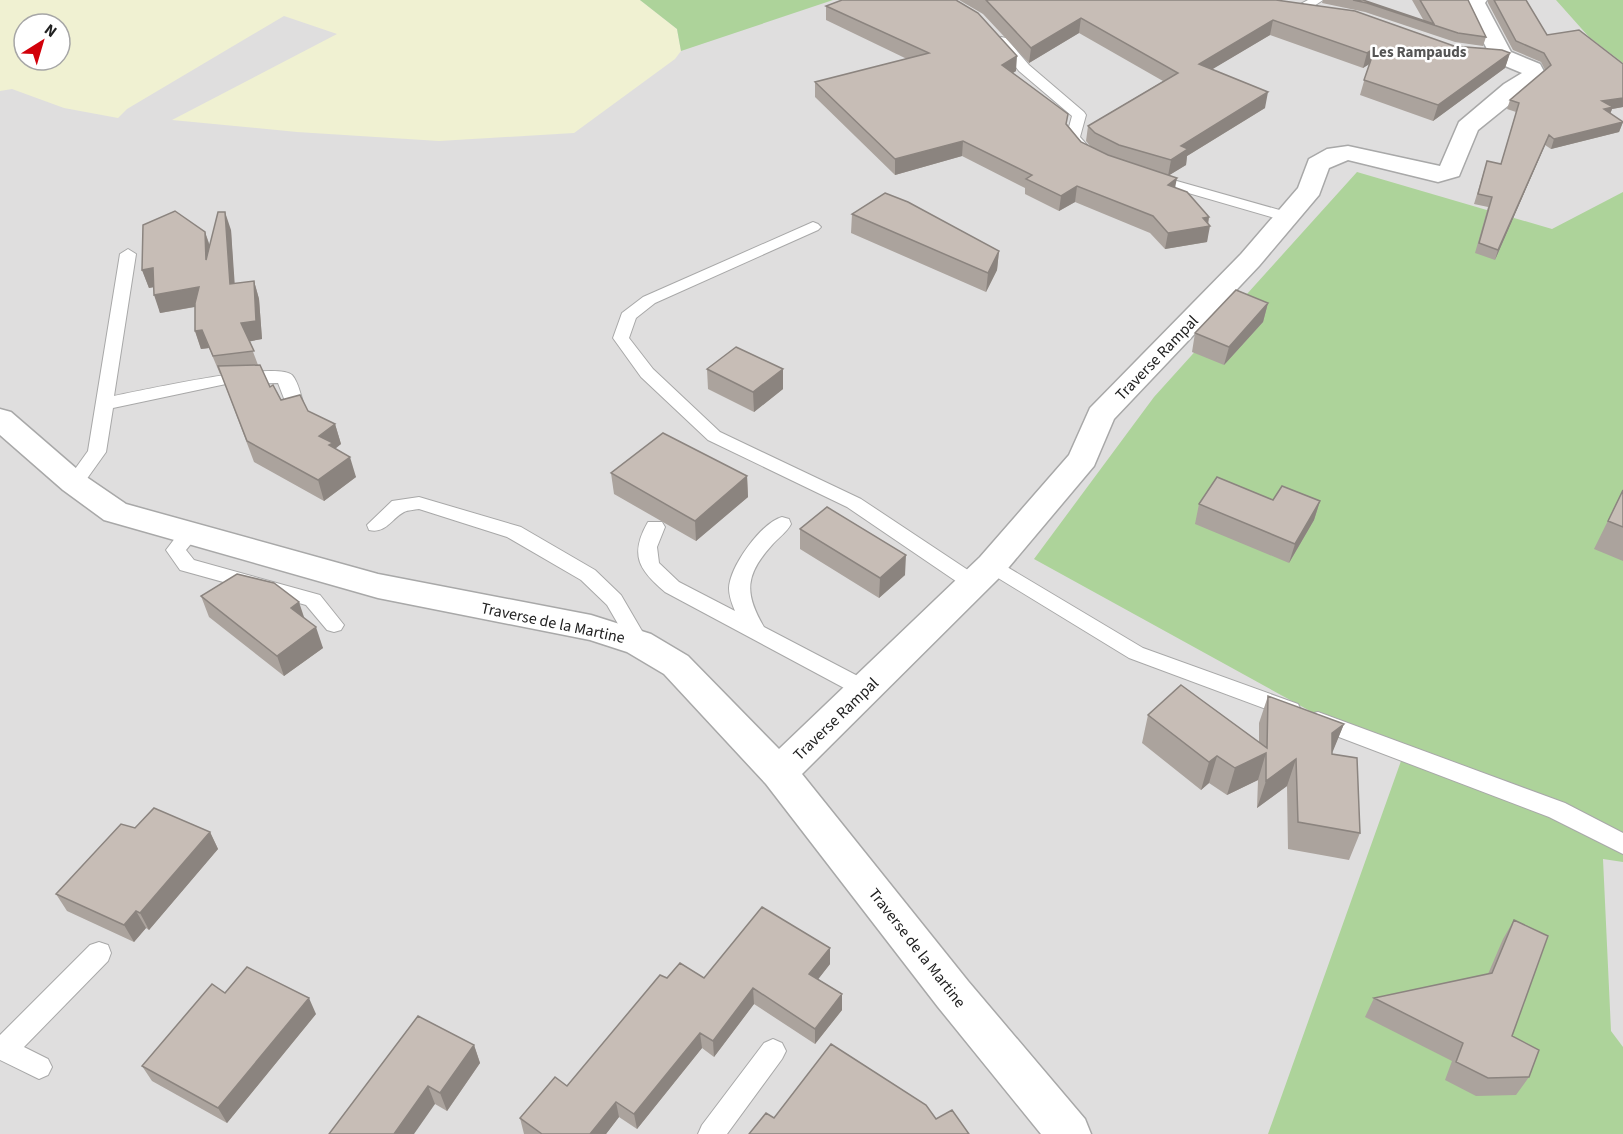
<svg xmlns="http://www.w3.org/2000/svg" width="1623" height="1134" font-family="'Source Sans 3',sans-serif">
	<rect width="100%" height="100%" fill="#f2eee7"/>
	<!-- residential -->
	<path fill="#dfdede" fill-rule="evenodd" d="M0 0H1623V1134H0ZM24 24H60V60H24Z"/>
	<!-- farmland -->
	<path fill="#f0f1d2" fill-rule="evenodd" d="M0 0H640L677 29 681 51 675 59 574 133 439 141 297 132 172 120 337 34 284 16 127 109 118 118 64 108 12 89 0 91ZM24 24H60V60H24Z"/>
	<!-- forest -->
	<path fill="#add39a" d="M640 0H833L681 51 677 29Z
		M1556 0H1623V63L1589 37Z
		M1357 172 1552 229 1623 192V862L1603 859 1611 1031 1623 1047V1134H1268L1401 761 1034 559 1154 397Z"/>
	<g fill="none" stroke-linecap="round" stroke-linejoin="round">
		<!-- service casing -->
		<g stroke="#a8a8a8" stroke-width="2">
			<path id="service" d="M1308 0H1323L1305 12H1297V6Z
				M1001 37 1006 38 1029 65 1084 112 1086 115 1080 137 1095 154 1093 157H1083L1066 138 1072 116 1019 71 995 41Z
				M1152 174 1290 213 1293 216 1285 221 1147 181 1145 178 1147 175Z
				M813 222 818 224 821 227 818 230 655 303 636 318 629 338 653 369 720 432 861 499 980 578 983 583 980 588H966L847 507 708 440 641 377 613 338 622 313 643 297Z
				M128 249 136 254 114 396C140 391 276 360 292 375 299 382 302 401 305 410L296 416 290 414 278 383 226 384 113 408 106 452 81 487H67L65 483 88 451 120 254Z
				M419 497 521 527 595 570 621 595 649 643 646 648 639 651 632 648 607 605 581 580 507 537 419 509C414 510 408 510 404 512 391 519 386 534 369 530L367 525 392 501Z
				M782 517 789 519 791 524C787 532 778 538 772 545 745 575 744 593 764 627L873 684 877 690 873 696 866 698 859 696 665 592C639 570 629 555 648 522H662L665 527 657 547 659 563 679 582 735 611C732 604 729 596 729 588 730 566 761 523 782 517Z
				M189 527 196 529 199 534 186 550 194 560 320 595 344 625 341 630 334 632 327 630 306 605 180 570 166 550 182 529Z
				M992 558 1143 648 1298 704 1301 710 1298 716 1290 718 1129 658 985 570 982 565 985 560Z
				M1318 712 1565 803 1623 833V854L1549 817 1310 726 1307 720 1310 714Z
				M99 942 108 945 111 953 108 961 24 1047 48 1059 52 1067 48 1075 39 1079 0 1060V1035L90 945Z
				M773 1039 782 1043 786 1051 782 1059 727 1134H698L702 1125 764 1043Z"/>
		</g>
		<!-- minor casing -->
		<g stroke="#a8a8a8" stroke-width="3">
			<path id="minor" d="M1465 0H1487L1485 3 1511 52 1540 64 1546 75 1478 130 1459 176 1438 182 1348 160 1329 168 1319 195 1259 266 1114 419 1094 466 1004 573 802 774 968 981 1085 1119 1091 1134H1041L938 1007 766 784 664 674 627 652 590 640 378 598 104 520 63 490 0 435V409L11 412 85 476 126 504 378 574 591 615 651 634 688 656 779 749 980 557 1069 455 1090 408 1241 254 1298 188 1309 159 1327 149 1348 146 1440 166 1459 122 1504 84 1522 73 1498 63 1457 60 1454 55 1457 50 1487 49 1463 3Z"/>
		</g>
		<!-- service -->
		<use href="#service" fill="#fff" fill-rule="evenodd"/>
		<!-- minor -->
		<use href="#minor" fill="#fff" fill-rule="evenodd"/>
	</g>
	<!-- wall -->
	<path fill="#aba39d" d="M959 0H1276L1454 46 1510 53 1505 68 1433 121 1360 95 1369 64 1363 68 1270 35 1212 69 1265 108 1187 156 1186 165 1169 175 1176 188 1209 217 1207 242 1165 249 1150 233 1075 202 1059 211 1025 194V188L962 156 895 175 815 97V82L907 59 826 20V6L1016 71 1013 73 1067 124 1081 142 1091 147 1086 141 1088 126 1163 81 1079 33 1029 63 983 14Z
		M1323 0H1363L1424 21 1412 0H1468L1486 37 1483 46 1455 42 1365 12 1322 3Z
		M1488 0H1526L1547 35 1623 64V107L1612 109 1610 114 1623 122 1619 132 1551 149 1545 145 1495 260 1475 253 1488 207 1474 204 1487 161 1501 164 1516 112 1507 109 1510 100 1545 70 1541 62 1513 50 1488 3Z
		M852 214 999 251 997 270 986 292 851 233Z
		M231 230 234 284 254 281 259 299 262 339 249 341 258 365 270 387 281 400 308 411 335 424 341 444 335 448 356 477 324 501 254 462 221 374H220L209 348 201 349 195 331V307L160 313 154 287 149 288 142 270 205 232 210 246Z
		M1268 303 1263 322 1224 365 1192 352 1195 333Z
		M707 369H783V389L754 412 708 389Z
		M611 473 747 476 748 497 696 541 614 494Z
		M1623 490V561L1594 549Z
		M1273 500 1320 501 1314 520 1289 563 1195 524 1199 504Z
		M800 529 905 575 879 598 800 549Z
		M201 596 305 619 323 648 284 676 209 617Z
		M1268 696 1344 724 1332 752V754L1360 833 1349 860 1288 849 1287 786 1257 808 1258 780 1227 795 1209 783 1201 790 1142 743 1148 715 1259 742V723Z
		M135 828 210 832 218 849 149 930 146 928 134 942 67 911 56 894Z
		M1514 920 1512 1036 1529 1077 1516 1095 1476 1096 1445 1080 1452 1061 1365 1017 1374 998 1488 974 1503 939Z
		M830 948V964L818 979 842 994V1010L815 1044 754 1004 714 1057 702 1048 637 1129 619 1117 606 1134H524L520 1118 567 1086 667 978H704Z
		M316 1014 227 1123 152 1081 142 1066Z
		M474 1045 480 1063 447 1111 435 1104 329 1134Z"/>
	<!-- shaded-wall -->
	<path fill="#8b847f" d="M1081 18 1079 33 1029 63 1031 48Z
		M1273 20 1270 35 1196 79 1199 64Z
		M1375 48 1371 63 1363 68 1367 53Z
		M1510 53 1505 68 1433 121 1438 105Z
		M1017 56 1016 71 1001 80 1002 65Z
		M1268 92 1265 108 1187 156 1186 165 1168 176 1171 160 1181 146Z
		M1623 98V107L1612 109 1609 117 1600 119 1602 101Z
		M1623 122 1619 132 1551 149 1554 139Z
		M1549 135 1545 145 1495 260 1498 250Z
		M963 141 962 156 895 175V159Z
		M1177 178 1174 193 1168 185Z
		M1077 186 1075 202 1059 211 1061 196Z
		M225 212 231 230 236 302 230 284Z
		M1209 217 1207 226H1210L1207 242 1165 249 1168 233 1203 218Z
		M205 232 211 250 206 260Z
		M999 251 997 270 986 292 988 273Z
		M153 268 160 286 149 288 142 270Z
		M254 281 259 299 262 339 247 342 241 323Z
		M199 287 205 305 160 313 154 295Z
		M1268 303 1263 322 1224 365 1229 347Z
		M202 330 209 348 201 349 195 331Z
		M783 369V389L754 412 753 392Z
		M335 424 341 444 335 449 339 463 319 436Z
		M350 457 356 477 324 501 318 480Z
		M747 476 748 497 696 541 695 521Z
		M1320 501 1314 520 1289 563 1295 544Z
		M906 555 905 575 879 598 880 578Z
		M299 602 306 623 291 608Z
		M316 627 323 648 284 676 277 656Z
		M1344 724 1333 751 1322 760 1332 733Z
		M1266 753 1258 780 1227 795 1235 768Z
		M1217 756 1209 783 1201 790 1209 762Z
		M1296 759 1287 786 1257 808 1266 781Z
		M210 832 218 849 149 930 140 913Z
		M136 911 146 928 134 942 124 925Z
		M830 948V964L809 991V974Z
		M753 988 754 1004 714 1057 713 1041Z
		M842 994V1010L815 1044V1029Z
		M309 998 316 1014 227 1123 218 1108Z
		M700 1033 702 1048 637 1129 634 1114Z
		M474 1045 480 1063 447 1111 440 1093Z
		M428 1086 435 1104 414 1134H394Z
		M616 1102 619 1117 606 1134H590Z"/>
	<!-- building -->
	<path fill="#c7bdb6" stroke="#8b847f" stroke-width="1.5" d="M842 0H956L978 13 1017 56 1002 65 1068 114 1066 124 1081 142 1108 155 1177 178 1168 185 1187 192 1209 217 1203 218 1210 226 1168 233 1153 216 1077 186 1061 196 1026 179 1032 175 963 141 895 159 815 82 929 53 826 6Z
		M986 0H1276L1355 11 1454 46 1502 50 1510 53 1438 105 1364 80 1375 48 1367 53 1273 20 1199 64 1268 92 1181 146 1188 149 1171 160 1119 145 1095 133 1088 126 1178 73 1081 18 1031 48Z
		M1353 0H1363L1434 24 1420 0H1468L1486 37 1458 33 1367 3Z
		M1494 0H1526L1547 35 1579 30 1623 64V98L1602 101 1613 107 1604 109 1623 122 1554 139 1549 135 1498 250 1479 243 1492 197 1478 194 1487 161 1501 164 1519 103 1510 100 1551 65 1544 53 1516 41Z
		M885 193 908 202 999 251 988 273 852 214Z
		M175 211 205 232 206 260 218 212H225L230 284 254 281 256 321 241 323 254 351 213 356 202 330 195 331V303L199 287 154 295 153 268 142 270 143 225Z
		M1236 290 1268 303 1229 347 1195 333Z
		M736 347 783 369 753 392 707 369Z
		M260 365 270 387 273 385 281 400 300 395 308 411 335 424 319 436 333 443 329 445 350 457 318 480 247 441 218 366Z
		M663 433 747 476 695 521 611 473Z
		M1217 477 1273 500 1282 486 1320 501 1295 544 1199 504Z
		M1623 490V527L1608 521Z
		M827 507 906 555 880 578 800 529Z
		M237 574 274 583 299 602 291 608 316 627 277 656 201 596Z
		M1181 685 1267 748 1268 696 1344 724 1332 733V754L1357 758 1360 833 1298 822 1296 759 1266 781V753L1235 768 1217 756 1209 762 1148 715Z
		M154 808 210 832 140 913 136 911 124 925 56 894 121 824 135 828Z
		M762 907 830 948 809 974 842 994 815 1029 753 988 713 1041 700 1033 634 1114 616 1102 590 1134H542L520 1118 555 1077 567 1086 660 975 667 978 680 963 704 978Z
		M1514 920 1548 936 1512 1036 1539 1050 1529 1077 1488 1078 1456 1062 1463 1043 1374 998 1492 973Z
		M247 967 309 998 218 1108 142 1066 212 984 225 993Z
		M418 1016 474 1045 440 1093 428 1086 394 1134H329Z
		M831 1044 926 1105 936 1119 952 1110 969 1134H749L766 1113 774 1118Z"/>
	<g text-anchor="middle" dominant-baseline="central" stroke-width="5" stroke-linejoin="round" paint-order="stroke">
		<!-- far-neighbourhood labels -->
		<g font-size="15" font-weight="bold" fill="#545454" stroke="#fff">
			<text x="1419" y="52">Les Rampauds</text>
		</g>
		<!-- street labels -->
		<g font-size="16" fill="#212121" stroke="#fff">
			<text transform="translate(1157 358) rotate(-46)">Traverse Rampal</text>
			<text transform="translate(553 623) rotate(12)">Traverse de la Martine</text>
			<text transform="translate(836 719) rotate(-44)">Traverse Rampal</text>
			<text transform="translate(917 948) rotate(52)">Traverse de la Martine</text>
		</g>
	</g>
	<!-- north arrow -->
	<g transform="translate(42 42) rotate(37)"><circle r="28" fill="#ffffff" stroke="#a6a6a6" stroke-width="1.5"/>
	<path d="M0-4.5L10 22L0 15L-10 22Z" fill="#d2000a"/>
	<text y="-9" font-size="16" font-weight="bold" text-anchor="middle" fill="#212121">N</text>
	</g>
</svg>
